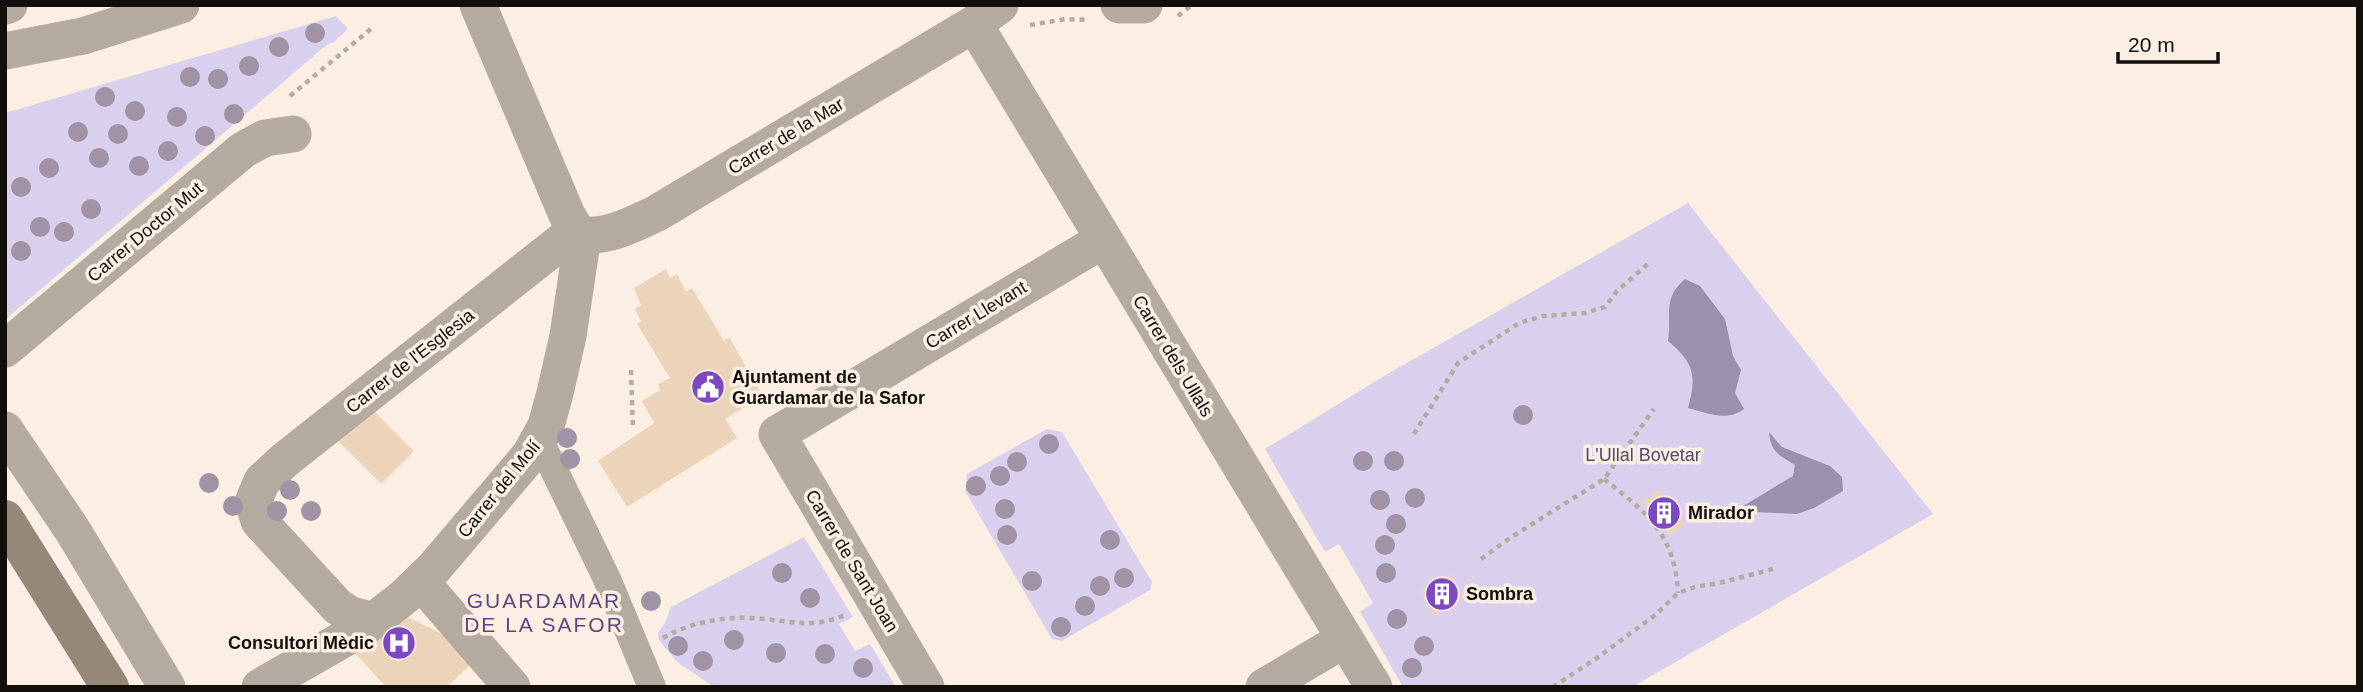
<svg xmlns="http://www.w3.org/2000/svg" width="2363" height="692" font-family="Arial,sans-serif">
	<rect width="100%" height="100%" fill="#faefe2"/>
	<!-- green -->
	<path fill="#d9d0ed" d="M336 16 348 29 333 43 331 42 323 48 5 320V113Z
		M1688 203 1933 514 1632 687H1403L1360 612 1373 603 1339 544 1325 552 1265 449 1384 376Z
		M1047 429 1062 432 1152 582 1150 590 1062 641 1052 639 965 491 967 474Z
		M804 537 853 617 839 624 855 651 870 644 896 687H714L677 662 659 640 658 633 665 623 671 607Z"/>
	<!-- water -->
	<path fill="#9b91ae" d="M1685 279 1700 286 1725 319 1733 356 1741 370 1735 393 1744 409C1728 422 1706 413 1688 408 1697 375 1694 363 1668 341 1672 314 1662 299 1685 279Z
		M1769 432 1782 447 1830 466 1842 477 1843 491 1814 508 1797 514 1735 511 1793 476 1795 465C1778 455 1771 452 1769 432Z"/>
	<!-- building -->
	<path fill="#ebd4ba" d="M666 269 670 278 677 274 686 292 692 288 724 341 729 337 763 396 725 419 737 438 627 507 598 461 654 423 642 401 660 390 658 384 670 378 637 324 641 321 635 309 641 305 634 288Z
		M365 402 414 451 381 484 332 435Z
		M1658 490 1685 524 1669 536 1642 502Z
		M1450 573 1464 598 1434 616 1420 591Z
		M398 612 450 638 476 660 446 687H386L354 652Z"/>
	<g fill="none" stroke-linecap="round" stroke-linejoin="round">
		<!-- path -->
		<path stroke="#b4aca1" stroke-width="4.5" stroke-dasharray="5 5" stroke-linecap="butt" d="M1178 16 1192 5
			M1030 25 1066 19 1088 20
			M290 96 372 28
			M631 370 633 429
			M1414 434 1458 363 1519 323 1543 316 1585 313 1605 307 1617 291 1649 263
			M1604 479C1647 513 1675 534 1678 593
			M1481 559 1510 538 1604 479 1654 409
			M663 638C692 621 730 615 764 619 795 622 814 628 845 615
			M1553 687 1597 658 1654 616 1678 593 1695 587 1719 583 1773 569"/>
		<!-- pedestrian -->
		<path stroke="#b4aa9f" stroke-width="28" d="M540 441 607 579 652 687"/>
		<!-- minor -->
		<path stroke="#b4aa9f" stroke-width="37" d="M478 5 567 215 576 230 583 235
			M1119 5H1144
			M5 6 9 5
			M974 24 1374 687
			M5 51 83 36 181 5
			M583 235C609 237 634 224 657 213L974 24 1000 5
			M5 349 243 150 265 138 293 134
			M5 430 73 531 167 687
			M421 582 512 687
			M374 621 351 615 338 607 259 521 256 511 254 500 262 481 286 459 576 230
			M260 687 368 625 404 597 434 568 530 455 546 426 555 393 568 336 583 235
			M926 687 777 434 1103 240
			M1264 687 1345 639"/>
		<!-- secondary -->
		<path stroke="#968878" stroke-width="38" d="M5 519 110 687"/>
	</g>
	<!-- trees -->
	<g fill="#a093a5">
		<circle cx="315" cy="33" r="10"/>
		<circle cx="279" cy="47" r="10"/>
		<circle cx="249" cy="66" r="10"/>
		<circle cx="190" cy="77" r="10"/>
		<circle cx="218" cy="79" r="10"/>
		<circle cx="105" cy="97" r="10"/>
		<circle cx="135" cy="111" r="10"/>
		<circle cx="234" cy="114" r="10"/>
		<circle cx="177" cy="117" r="10"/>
		<circle cx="78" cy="132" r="10"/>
		<circle cx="118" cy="134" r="10"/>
		<circle cx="205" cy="136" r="10"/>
		<circle cx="168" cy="151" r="10"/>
		<circle cx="99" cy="158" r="10"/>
		<circle cx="139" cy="166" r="10"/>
		<circle cx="49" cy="168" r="10"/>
		<circle cx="21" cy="187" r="10"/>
		<circle cx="91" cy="209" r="10"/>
		<circle cx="40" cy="227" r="10"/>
		<circle cx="64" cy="232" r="10"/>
		<circle cx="21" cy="251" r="10"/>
		<circle cx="1523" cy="415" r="10"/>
		<circle cx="567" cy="438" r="10"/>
		<circle cx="1049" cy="444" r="10"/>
		<circle cx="570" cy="459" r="10"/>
		<circle cx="1363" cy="461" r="10"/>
		<circle cx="1394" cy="461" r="10"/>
		<circle cx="1017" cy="462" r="10"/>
		<circle cx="1000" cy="476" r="10"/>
		<circle cx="209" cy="483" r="10"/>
		<circle cx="976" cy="486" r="10"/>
		<circle cx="290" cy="490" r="10"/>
		<circle cx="1415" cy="498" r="10"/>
		<circle cx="1380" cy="500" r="10"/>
		<circle cx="233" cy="506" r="10"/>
		<circle cx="1005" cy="509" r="10"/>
		<circle cx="277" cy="511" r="10"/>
		<circle cx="311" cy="511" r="10"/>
		<circle cx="1396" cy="524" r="10"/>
		<circle cx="1007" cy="535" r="10"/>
		<circle cx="1110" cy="540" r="10"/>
		<circle cx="1385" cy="545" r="10"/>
		<circle cx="782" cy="573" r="10"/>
		<circle cx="1386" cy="573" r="10"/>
		<circle cx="1124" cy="578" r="10"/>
		<circle cx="1032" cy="581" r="10"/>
		<circle cx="1100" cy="586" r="10"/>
		<circle cx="810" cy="598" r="10"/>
		<circle cx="651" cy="601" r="10"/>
		<circle cx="1085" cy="606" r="10"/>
		<circle cx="1397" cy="619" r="10"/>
		<circle cx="1061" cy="627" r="10"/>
		<circle cx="734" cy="640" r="10"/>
		<circle cx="678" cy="646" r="10"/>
		<circle cx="1424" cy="646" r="10"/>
		<circle cx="776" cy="653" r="10"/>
		<circle cx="825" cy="654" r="10"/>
		<circle cx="703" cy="661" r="10"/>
		<circle cx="863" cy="668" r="10"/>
		<circle cx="1412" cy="668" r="10"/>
	</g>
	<!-- icons -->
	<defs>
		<g id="civic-disc" transform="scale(1.75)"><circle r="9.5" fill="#7d49c0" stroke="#faefe2"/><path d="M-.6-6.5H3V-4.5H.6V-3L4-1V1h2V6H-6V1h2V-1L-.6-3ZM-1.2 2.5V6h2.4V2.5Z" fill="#fff"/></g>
		<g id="building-disc" transform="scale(1.75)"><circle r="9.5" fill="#7d49c0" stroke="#faefe2"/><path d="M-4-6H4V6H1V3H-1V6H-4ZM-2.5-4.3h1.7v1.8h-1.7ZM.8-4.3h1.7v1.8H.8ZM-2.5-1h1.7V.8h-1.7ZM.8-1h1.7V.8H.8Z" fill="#fff"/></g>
		<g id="hospital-disc" transform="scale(1.75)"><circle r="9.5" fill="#7d49c0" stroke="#faefe2"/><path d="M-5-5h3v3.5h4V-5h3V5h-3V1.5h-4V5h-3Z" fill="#fff"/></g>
	</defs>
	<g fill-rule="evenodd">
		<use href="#civic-disc" x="708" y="387"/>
		<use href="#building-disc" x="1664" y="513"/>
		<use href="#building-disc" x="1442" y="594"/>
		<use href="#hospital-disc" x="399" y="643"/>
	</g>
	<g text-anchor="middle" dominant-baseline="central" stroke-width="7" stroke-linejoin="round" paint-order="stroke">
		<!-- street labels -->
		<g font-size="18" fill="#120f0b" stroke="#faefe2">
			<text transform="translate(786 136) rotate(-31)">Carrer de la Mar</text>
			<text transform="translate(145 232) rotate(-40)">Carrer Doctor Mut</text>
			<text transform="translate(976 315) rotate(-31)">Carrer Llevant</text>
			<text transform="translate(1173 356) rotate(59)">Carrer dels Ullals</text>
			<text transform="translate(410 361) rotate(-38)">Carrer de l'Esglesia</text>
			<text transform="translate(499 489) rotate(-51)">Carrer del Molí</text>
			<text transform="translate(852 561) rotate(59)">Carrer de Sant Joan</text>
		</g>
		<!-- poi labels -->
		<g font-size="18" font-weight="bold" fill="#120f0b" stroke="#faefe2" text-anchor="start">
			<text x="732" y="377">Ajuntament de<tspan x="732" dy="21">Guardamar de la Safor</tspan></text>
			<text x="1688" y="513">Mirador</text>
			<text x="1466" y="594">Sombra</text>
			<text x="374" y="643" text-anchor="end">Consultori Mèdic</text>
		</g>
		<!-- park labels -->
		<g font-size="18" fill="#574773" stroke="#faefe2">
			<text x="1643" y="455">L'Ullal Bovetar</text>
		</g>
		<!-- quarter labels -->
		<g font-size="21" letter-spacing="2" fill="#5e4784" stroke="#faefe2">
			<text x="544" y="600">GUARDAMAR<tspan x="544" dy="24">DE LA SAFOR</tspan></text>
		</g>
	</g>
	<!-- border -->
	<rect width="2363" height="692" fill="none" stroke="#120f0b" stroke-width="14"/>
	<!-- scale -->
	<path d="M2118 52v10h100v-10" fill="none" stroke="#120f0b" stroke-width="3.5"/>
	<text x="2128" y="52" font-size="21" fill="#120f0b" stroke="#faefe2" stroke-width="5" paint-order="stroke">20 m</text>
</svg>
